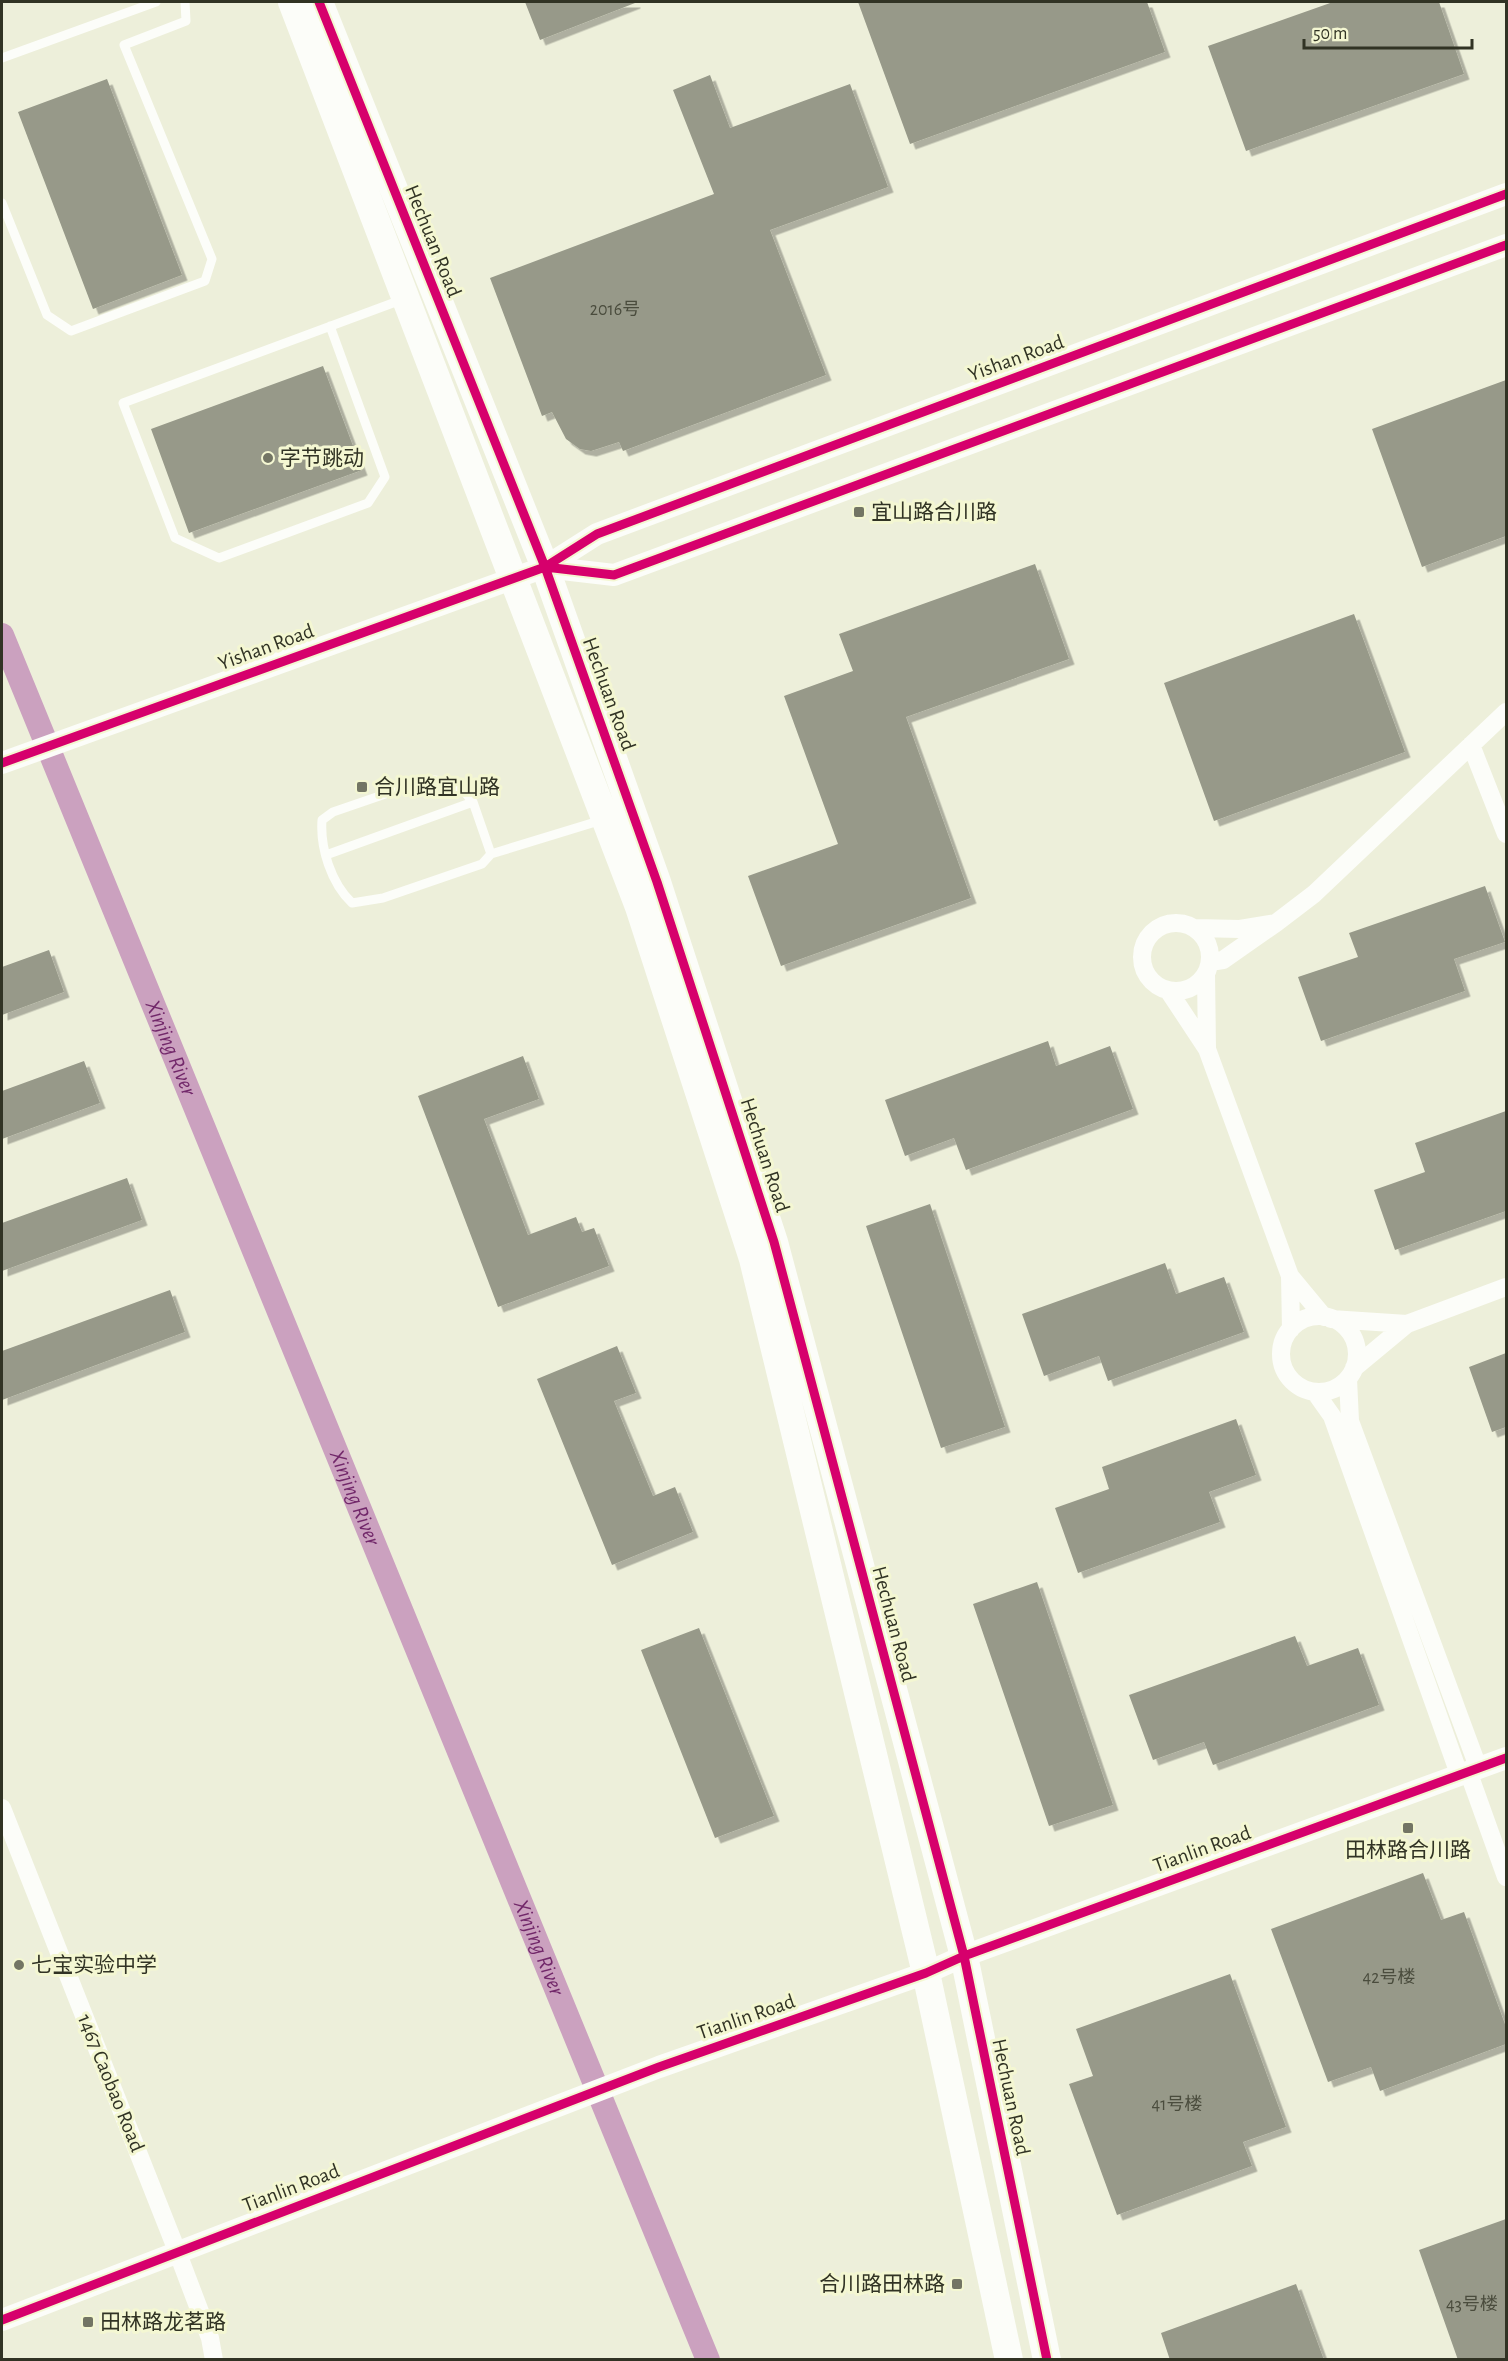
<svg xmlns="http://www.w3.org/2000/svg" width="1508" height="2361" font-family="'Alegreya Sans','Noto Sans SC',sans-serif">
	<defs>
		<filter id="shadow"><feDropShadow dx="5.5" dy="5.5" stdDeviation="0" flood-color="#0004"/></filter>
	</defs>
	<rect width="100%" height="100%" fill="#edefda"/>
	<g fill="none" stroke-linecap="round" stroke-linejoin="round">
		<!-- canal -->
		<path stroke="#cba1bf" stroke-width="24" id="s1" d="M2 635 708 2360"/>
	</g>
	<!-- building -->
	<path fill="#979989" filter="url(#shadow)" d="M525 2H635V3L540 40Z
		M858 2H1147L1165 52 910 144Z
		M1333 2H1439L1464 74 1246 151 1208 46Z
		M710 75 730 128 850 84 888 187 770 230 826 375 623 451 619 442 591 451 580 449 566 439 552 412 542 416 490 278 714 194 673 90Z
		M107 79 182 275 93 309 18 112Z
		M323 366 362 470 189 533 151 429Z
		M1506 380V536L1422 567 1372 429Z
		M1035 564 1069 659 906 717 971 898 781 966 748 876 838 844 784 696 853 671 839 634Z
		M1354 614 1405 752 1214 821 1164 683Z
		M1485 886 1505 942 1454 959 1465 991 1321 1041 1298 977 1358 957 1349 933Z
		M49 950 64 992 2 1015V967Z
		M1048 1041 1056 1066 1110 1046 1133 1109 966 1170 954 1138 905 1156 885 1100Z
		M523 1056 539 1099 484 1119 528 1235 576 1217 582 1232 594 1228 609 1266 498 1307 418 1096Z
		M84 1061 100 1103 2 1139V1091Z
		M1506 1111V1211L1395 1250 1374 1190 1425 1172 1415 1143Z
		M127 1178 142 1220 2 1271V1223Z
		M930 1204 1005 1427 941 1448 866 1226Z
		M1165 1263 1176 1294 1224 1277 1244 1332 1108 1381 1099 1356 1044 1376 1022 1314Z
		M170 1290 185 1332 2 1400V1351Z
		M617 1346 636 1393 614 1401 653 1496 675 1487 693 1532 612 1565 537 1379Z
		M1506 1353V1427L1492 1432 1469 1367Z
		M1236 1419 1256 1475 1209 1492 1220 1522 1078 1573 1055 1508 1109 1489 1102 1467Z
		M1037 1582 1113 1805 1049 1826 973 1604Z
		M699 1628 774 1816 715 1838 641 1650Z
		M1295 1636 1307 1666 1358 1648 1379 1705 1213 1765 1204 1742 1153 1760 1129 1695Z
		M1423 1873 1441 1920 1464 1912 1506 2027V2044L1380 2091 1371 2067 1328 2082 1271 1929Z
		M1230 1974 1286 2127 1243 2142 1252 2166 1117 2215 1069 2084 1093 2076 1076 2029Z
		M1506 2219V2360H1458L1419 2250Z
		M1296 2284 1324 2360H1170L1161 2333Z"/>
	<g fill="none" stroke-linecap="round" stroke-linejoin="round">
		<!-- service -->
		<path stroke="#fcfdf9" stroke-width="9" d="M2 58 156 2
			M2 203 47 315 71 331 205 281 212 259 124 45 186 21 185 2
			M330 326 385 477 368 503 219 558 175 538 123 403 401 300
			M491 854 473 802 463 790 447 782 429 779 333 812 322 820C320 848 331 883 352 903L383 898 482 864 491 854 602 820
			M326 855 473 802"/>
		<!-- minor -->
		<path stroke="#fcfdf9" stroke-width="18" d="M1471 745 1506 834
			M1142 957a34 34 0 1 1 68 0a34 34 0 1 1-68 0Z
			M1276 923 1314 894 1506 712
			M1195 928 1240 929 1276 923 1223 960 1210 962
			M1168 990 1207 1049 1206 973
			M1207 1049 1290 1276
			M1281 1354a38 38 0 1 1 76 0a38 38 0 1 1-76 0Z
			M1331 1319 1407 1324 1354 1368
			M1407 1324 1506 1287
			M1291 1329 1290 1276 1324 1317
			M1348 1379 1350 1421 1478 1767
			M1315 1392 1332 1416 1459 1774
			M1468 1771 1506 1877
			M2 1808 177 2251 210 2338 214 2360"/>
		<!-- tertiary -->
		<path stroke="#fcfdf9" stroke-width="22" d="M545 567 614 575 1506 245
			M2 763 545 567 597 534 1506 194
			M2 2320 659 2067 926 1973 964 1956 1506 1758"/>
		<!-- primary -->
		<path stroke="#fcfdf9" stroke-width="28" d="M292 2 639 907 753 1259 926 1973 1009 2360
			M319 2 545 567 657 882 774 1242 964 1956 1047 2360"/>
		<!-- cycleway casing -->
		<g stroke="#f4f7d2" stroke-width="13">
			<path id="cycleway" d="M319 2 545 567 657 882 774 1242 964 1956 1047 2360
				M545 567 614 575 1506 245
				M2 763 545 567 597 534 1506 194
				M2 2320 659 2067 926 1973 964 1956 1506 1758"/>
		</g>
		<!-- cycleway -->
		<use href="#cycleway" stroke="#d6006c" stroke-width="9"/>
	</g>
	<!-- markers -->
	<g fill="#737564" stroke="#f4f7d2" stroke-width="2">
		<circle cx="268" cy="458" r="6"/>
		<rect x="853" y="506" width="12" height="12" rx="3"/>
		<rect x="356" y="781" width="12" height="12" rx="3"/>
		<rect x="1402" y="1822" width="12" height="12" rx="3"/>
		<circle cx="19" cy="1965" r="6"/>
		<rect x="951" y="2278" width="12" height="12" rx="3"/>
		<rect x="82" y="2316" width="12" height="12" rx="3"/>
	</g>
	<g text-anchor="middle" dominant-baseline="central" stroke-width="6" stroke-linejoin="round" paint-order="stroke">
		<!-- number labels -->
		<g font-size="18" fill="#4a4c3d">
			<text x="615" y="310">2016号</text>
			<text x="1389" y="1978">42号楼</text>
			<text x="1177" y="2105">41号楼</text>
			<text x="1472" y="2305">43号楼</text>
		</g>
		<!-- street labels -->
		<g font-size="21" fill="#313324" stroke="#f4f7d2">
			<text transform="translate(433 241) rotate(68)">Hechuan Road</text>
			<text transform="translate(1016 358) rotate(-20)">Yishan Road</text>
			<text transform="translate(266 647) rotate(-20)">Yishan Road</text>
			<text transform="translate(609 694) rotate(70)">Hechuan Road</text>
			<text transform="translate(765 1155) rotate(72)">Hechuan Road</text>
			<text transform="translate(894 1624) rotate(75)">Hechuan Road</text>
			<text transform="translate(1202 1849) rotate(-20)">Tianlin Road</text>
			<text transform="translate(746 2017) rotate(-19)">Tianlin Road</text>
			<text transform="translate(111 2083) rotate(68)">1467 Caobao Road</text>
			<text transform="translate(1011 2097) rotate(78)">Hechuan Road</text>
			<text transform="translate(291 2188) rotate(-21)">Tianlin Road</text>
		</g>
		<!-- poi labels -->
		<g font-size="21" fill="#313324" stroke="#f4f7d2" text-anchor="start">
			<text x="280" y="458">字节跳动</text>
			<text x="871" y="512">宜山路合川路</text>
			<text x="374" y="787">合川路宜山路</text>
			<text x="1408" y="1850" text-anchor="middle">田林路合川路</text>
			<text x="31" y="1965">七宝实验中学</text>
			<text x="945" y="2284" text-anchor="end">合川路田林路</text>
			<text x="100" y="2322">田林路龙茗路</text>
		</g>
		<!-- water labels -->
		<g font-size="22" font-style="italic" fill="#72286a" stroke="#f4f7d2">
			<text stroke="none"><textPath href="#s1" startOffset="446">Xinjing River</textPath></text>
			<text stroke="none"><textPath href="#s1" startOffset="932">Xinjing River</textPath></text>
			<text stroke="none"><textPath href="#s1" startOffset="1418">Xinjing River</textPath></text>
		</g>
	</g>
	<!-- border -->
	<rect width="1508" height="2361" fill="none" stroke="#313324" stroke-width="6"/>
	<!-- scale -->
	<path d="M1304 39v9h168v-9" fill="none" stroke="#313324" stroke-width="3"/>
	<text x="1313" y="39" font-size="18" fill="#313324" stroke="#f4f7d2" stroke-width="4.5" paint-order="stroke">50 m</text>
</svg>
